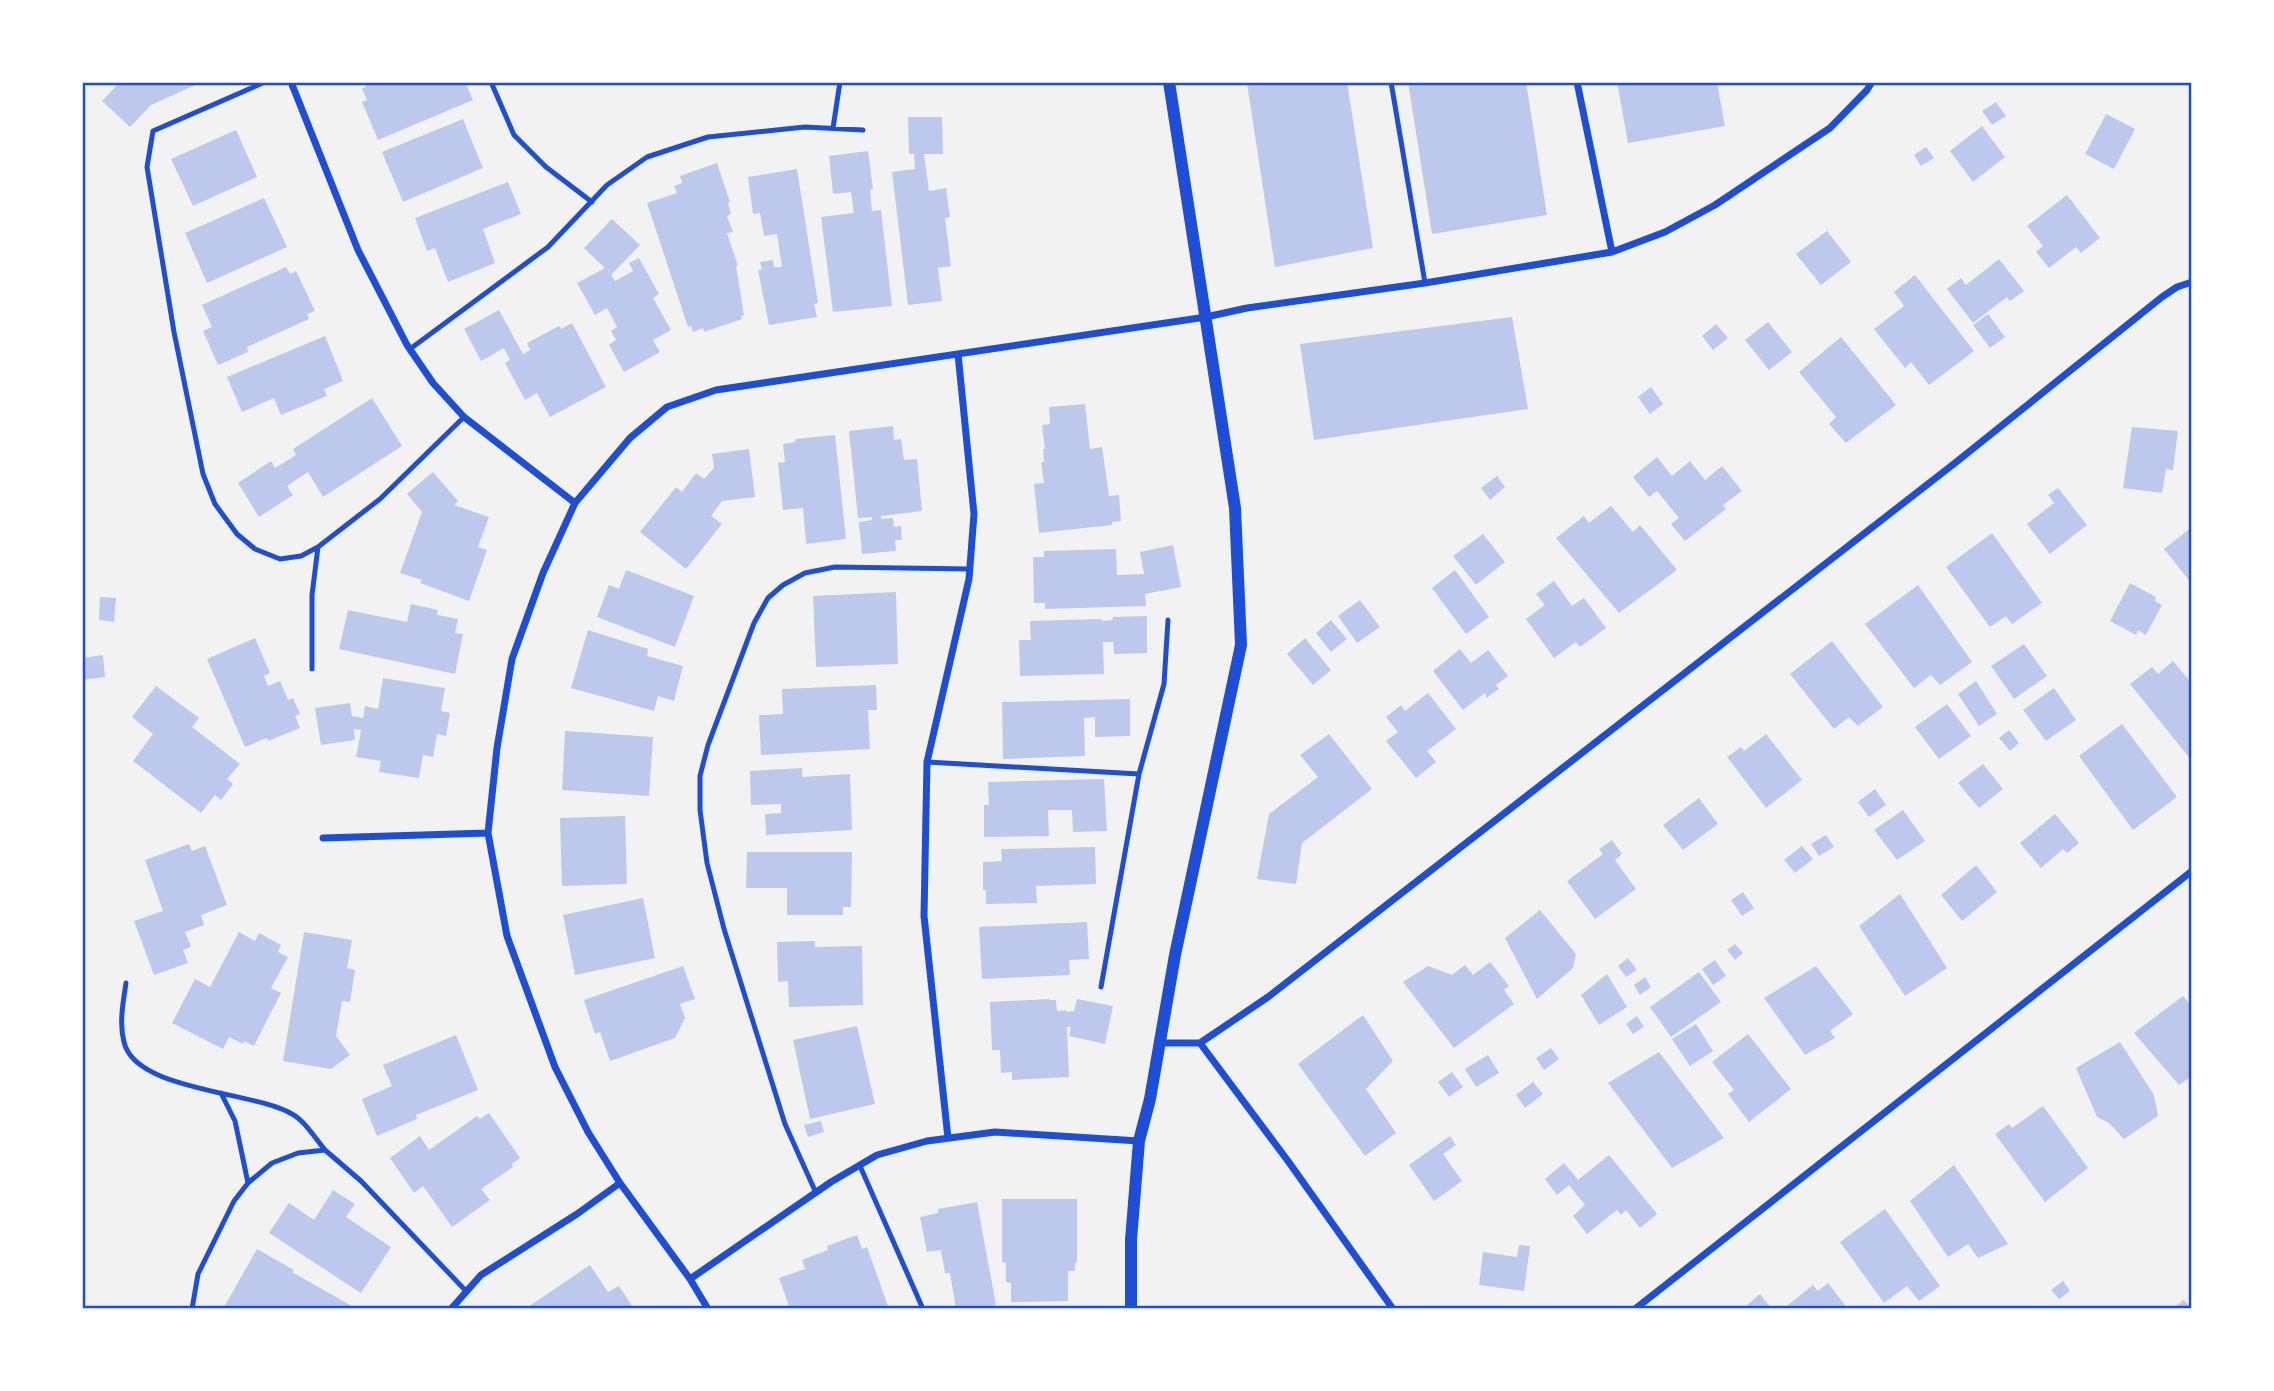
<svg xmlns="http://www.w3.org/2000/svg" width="2274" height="1391" font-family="'Sofia Sans Condensed',sans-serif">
	<rect width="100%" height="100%" fill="#f2f2f2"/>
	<!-- building -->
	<path fill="#bdc9ec" d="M120 82H202L151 105 130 127 102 101Z
		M363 82H465L473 100 378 140 362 102 367 100 362 89 366 87Z
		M1254 82H1347L1373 248 1275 267 1247 83Z
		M1408 82H1526L1547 215 1432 234Z
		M1617 82H1717L1725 126 1628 143Z
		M1996 102 2006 116 1992 125 1982 111Z
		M2106 114 2135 129 2114 169 2085 154Z
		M908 117H942L943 154H924L929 191 946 188 950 217 945 218 951 266 938 268 942 301 908 305 892 172 915 169 914 154H909Z
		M463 119 483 168 403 202 382 152Z
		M1982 126 2005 157 1973 182 1950 151Z
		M236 130 257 177 193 206 171 159Z
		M1926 147 1934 158 1921 166 1914 155Z
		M868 151 873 189 870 190 872 211 881 210 892 306 833 312 821 217 854 213 851 192 833 194 829 156Z
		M717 163 730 202 728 203 731 214 727 216 733 232 727 233 738 266H736L744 315 741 316 742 319 704 332 703 328 693 332 691 326 688 327 647 203 677 193 674 186 682 183 680 176Z
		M797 169 818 303 814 304 817 317 769 325 758 270H762L760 262 773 260 774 267H782L777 234 764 236 760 213 753 214 748 177Z
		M508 182 521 214 483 229 495 263 448 282 435 248 427 251 415 218Z
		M2067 195 2100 238 2081 253 2076 247 2049 268 2036 252 2043 246 2027 226Z
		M264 198 287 247 207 283 185 233Z
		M612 219 640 245 611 275 615 281 633 271 629 263 639 258 659 294 653 298 671 330 653 340 660 352 624 372 609 345 616 340 611 331 617 327 607 308 595 315 577 283 605 268 584 248Z
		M1827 231 1851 262 1821 285 1796 254Z
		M1999 259 2024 291 2010 301 2007 297 1973 323 1947 289 1961 278 1966 285Z
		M286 267 290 274 296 271 315 311 307 314 309 319 247 347 248 352 218 365 203 331 212 327 202 305Z
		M1915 275 1974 351 1929 385 1911 362 1905 368 1874 329 1904 306 1894 292Z
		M499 310 523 354 530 350 527 343 559 326 561 329 572 323 606 387 550 417 537 393 525 400 505 363 510 360 504 348 481 361 464 329Z
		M1988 314 2005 337 1990 348 1973 325Z
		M1512 317 1528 409 1314 440 1300 344Z
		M1768 322 1792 352 1769 370 1745 340Z
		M1716 324 1728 338 1713 350 1702 336Z
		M325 336 343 381 324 389 327 396 281 415 274 398 242 412 227 377Z
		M1841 337 1896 405 1846 443 1829 424 1836 417 1799 372Z
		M1651 387 1663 404 1650 414 1638 397Z
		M372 398 402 446 323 497 308 472 287 486 293 495 259 517 238 483 271 461 275 468 296 455 293 449Z
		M1085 404 1090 449 1102 447 1109 496 1119 495 1121 521 1112 522V525L1039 533 1034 484 1044 483 1041 462H1044L1043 449H1045L1042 425 1050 424 1049 407Z
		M893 426 894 440 901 439 904 460 917 459 922 511 881 516V519L893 518 894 527 901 526 902 540H895L896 551 862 554 859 522 872 520V517L858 518 849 431Z
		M2132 427 2178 431 2173 470 2166 469 2162 493 2123 488Z
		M835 435 846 539 806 544 803 508 783 510 778 463 785 462 783 444 795 442V439Z
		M749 449 755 497 722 501 711 516 722 524 686 569 640 532 676 487 682 492 696 473 704 479 714 468 712 454Z
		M1657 457 1672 476 1690 461 1705 480 1722 466 1742 491 1723 505 1726 509 1685 541 1671 524 1679 518 1657 491 1649 497 1633 477Z
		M433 472 458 501 454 505 489 517 478 547 487 550 469 601 420 583 422 580 400 573 422 512 407 494Z
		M1497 476 1505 487 1490 500 1481 488Z
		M2058 488 2087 525 2050 554 2027 524 2054 503 2048 495Z
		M1611 506 1633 532 1640 525 1677 570 1619 613 1556 538 1584 516 1589 523Z
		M2192 527V584L2164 549Z
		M1992 533 2042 603 2012 624 2006 616 1990 627 1946 567Z
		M1483 534 1505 562 1476 585 1453 556Z
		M1173 545 1181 587 1145 594 1146 606 1045 609V603H1034L1033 557H1044V551L1116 549 1117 575 1144 574 1140 552Z
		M626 570 694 596 675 647 597 617 609 585 619 589Z
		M1455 570 1489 617 1466 634 1432 588Z
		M1554 581 1572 606 1584 598 1606 628 1580 647 1576 642 1554 658 1526 619 1545 605 1536 594Z
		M2130 583 2156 597 2155 601 2162 605 2146 635 2138 630 2136 635 2110 621Z
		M1918 585 1972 662 1940 685 1931 675 1914 688 1865 624Z
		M896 592 898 664 816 667 813 596Z
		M100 597 116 598 114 622 99 620Z
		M1360 600 1380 627 1357 643 1338 616Z
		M411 604 438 610 437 615 458 619 455 633 463 634 455 674 339 649 348 610 407 622Z
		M1147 616V653L1114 654 1113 642H1103L1104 674 1020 676 1019 640H1031L1030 621 1102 619 1103 621 1113 620 1112 617Z
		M1331 620 1347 639 1331 652 1316 633Z
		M588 630 648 649 647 656 683 666 674 701 658 696 654 711 571 688Z
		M255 638 270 673 264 676 268 686 280 681 288 700 293 698 300 714 295 716 300 728 268 741 267 738 245 747 207 659Z
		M1305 638 1331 670 1313 685 1287 654Z
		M1832 641 1883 707 1858 726 1849 717 1834 729 1790 674Z
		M2024 644 2047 676 2014 699 1991 666Z
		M1460 649 1471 663 1488 650 1508 676 1496 685 1499 689 1490 695 1487 698 1485 693 1463 710 1433 671Z
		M103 655 105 677 82 680V658Z
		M2173 661 2192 684V761L2130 684 2152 667 2158 674Z
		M383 678 445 688 441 711 450 713 446 736 437 734 433 757 423 755 419 778 379 772 381 761 356 757 361 730 354 729 355 740 321 745 315 708 350 703 352 716 363 718 365 706 378 709Z
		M1976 681 1997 714 1979 726 1958 694Z
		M876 685 877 710H868L870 749 761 755 759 715 783 714 782 689Z
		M156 686 199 718 192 727 240 764 227 779 233 784 221 800 215 795 201 813 133 761 153 734 132 717Z
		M2054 688 2076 720 2046 741 2023 710Z
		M1428 693 1456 729 1427 751 1436 762 1416 778 1386 741 1398 732 1386 717 1401 705 1405 711Z
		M1130 699V736L1095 737V717L1084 718 1085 756 1003 759 1002 702Z
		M1947 704 1971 736 1939 759 1915 727Z
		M2122 724 2177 797 2133 830 2079 756Z
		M2009 730 2019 743 2010 751 1999 738Z
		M565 731 653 737 649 796 562 790Z
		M1329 734 1372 789 1302 843 1296 884 1257 879 1269 814 1318 777 1300 755Z
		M1766 734 1802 780 1766 808 1727 757 1741 747 1744 751Z
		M1983 764 2003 789 1979 808 1958 783Z
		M802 768V777L850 774 852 830 766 835 765 814 781 813V804L751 805 750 771Z
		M1104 779 1107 831 1073 832 1072 810H1048L1049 836 984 837V805H989L988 782Z
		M1875 789 1886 805 1869 817 1858 802Z
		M1699 798 1718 824 1683 850 1663 825Z
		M1903 810 1925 841 1897 860 1874 830Z
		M2055 814 2079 843 2067 853 2063 849 2041 868 2020 843Z
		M625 816 627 884 562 886 560 818Z
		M1826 835 1834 847 1819 856 1811 844Z
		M1612 840 1622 854 1615 860 1636 889 1595 919 1567 881 1603 854 1599 849Z
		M189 844 192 851 205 846 227 905 201 915 204 925 185 932 191 947 183 950 188 963 154 975 134 921 163 911 145 860Z
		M1802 846 1813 859 1795 873 1784 860Z
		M1095 847 1096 884 1036 886 1037 903 986 904V890H983V862L1002 861 1001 849Z
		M747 852H852L851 907H843V915H787V888H746Z
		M1976 865 1997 892 1962 921 1941 895Z
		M1743 892 1754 908 1742 916 1731 900Z
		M1900 894 1947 968 1905 996 1859 926Z
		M643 898 655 958 575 975 563 915Z
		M1540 910 1576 954 1573 968 1537 999 1505 938Z
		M1087 922 1089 959 1069 960 1070 975 982 979 979 927Z
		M239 932 255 941 259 933 281 945 278 952 288 957 271 988 281 993 254 1046 244 1041 243 1044 229 1037 223 1049 172 1023 195 979 210 987Z
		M304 932 352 940 347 968 355 970 350 1002 342 1001 336 1036 350 1055 331 1069 283 1061Z
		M815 941V947L862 946 863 1005 789 1007 788 981 778 982 777 942Z
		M1735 944 1743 953 1735 960 1727 950Z
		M1628 958 1637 970 1626 977 1618 966Z
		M1715 960 1726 976 1713 985 1702 969Z
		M1490 962 1509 986 1504 990 1514 1004 1454 1048 1403 982 1428 966 1452 975 1465 965 1473 975Z
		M683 966 695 999 680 1004 685 1018 675 1038 610 1061 600 1032 595 1034 584 1000Z
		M1816 966 1853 1014 1830 1031 1835 1038 1805 1055 1764 998Z
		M1699 972 1721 1002 1671 1037 1650 1007Z
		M1607 974 1627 1007 1599 1025 1581 995Z
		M1645 977 1651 987 1640 995 1634 985Z
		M2183 996 2192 1007V1076L2179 1085 2134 1033Z
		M1050 999 1049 1000H1056L1057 1011 1066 1010V1012L1074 1011 1077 999 1113 1006 1105 1044 1069 1036 1071 1027H1067L1069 1077 1012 1080V1072L1001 1073 1000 1050H992L990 1002Z
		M1363 1015 1393 1061 1366 1089 1396 1133 1365 1156 1298 1064Z
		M1637 1016 1644 1027 1633 1034 1626 1024Z
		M1696 1024 1713 1051 1690 1066 1672 1039Z
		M857 1026 875 1104 810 1119 793 1040Z
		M1748 1034 1791 1089 1749 1122 1728 1094 1734 1090 1712 1062Z
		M456 1035 478 1090 416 1115 417 1119 377 1136 362 1099 392 1086 383 1065Z
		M2120 1042 2154 1095 2158 1116 2124 1139 2109 1123 2097 1117 2076 1068Z
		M1551 1048 1559 1059 1544 1070 1536 1058Z
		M1659 1052 1724 1138 1672 1168 1608 1083Z
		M1488 1055 1499 1073 1476 1087 1465 1069Z
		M1452 1072 1463 1087 1449 1097 1438 1082Z
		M1533 1082 1543 1094 1525 1108 1516 1095Z
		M2043 1106 2088 1168 2045 1202 1995 1134 2009 1124 2012 1128Z
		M489 1113 520 1158 512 1164 513 1167 481 1189 490 1200 452 1227 423 1186 414 1193 390 1158 420 1136 429 1150 477 1116 480 1119Z
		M821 1121 824 1132 808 1137 804 1125Z
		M1450 1136 1456 1145 1443 1154 1462 1181 1434 1201 1409 1165Z
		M1609 1155 1657 1214 1640 1228 1626 1210 1621 1215 1617 1210 1587 1234 1573 1216 1585 1205 1569 1185 1557 1195 1545 1179 1564 1163 1578 1180Z
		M1954 1165 2008 1244 1978 1258 1968 1244 1948 1257 1910 1201Z
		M333 1190 355 1204 346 1217 391 1247 361 1293 269 1233 289 1203 314 1220Z
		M1002 1199H1077V1262L1075 1263V1271H1068V1301L1011 1302V1283L1006 1282V1263L1002 1262Z
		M977 1202 996 1305 975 1309H956L950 1273H945L941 1250 927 1252 920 1217 938 1213V1209Z
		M1885 1209 1940 1286 1919 1301 1907 1286 1884 1303 1840 1242Z
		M857 1235 862 1249 867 1247 889 1309H790L779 1278 805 1269 802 1260 828 1250 827 1246Z
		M1519 1245 1530 1246 1524 1291 1479 1285 1483 1252 1517 1257Z
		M257 1249 294 1270 292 1272 357 1309H223Z
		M590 1265 608 1292 619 1286 634 1309H525Z
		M2063 1281 2070 1291 2059 1299 2051 1290Z
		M1828 1283 1848 1309H1783L1813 1285 1818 1291Z
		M1760 1294 1772 1309H1750L1747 1305Z
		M2184 1300 2191 1309H2172Z"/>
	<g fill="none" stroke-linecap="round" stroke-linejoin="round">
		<!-- service -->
		<path stroke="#1d4ed8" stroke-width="5" d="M265 82 153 131 147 167 174 332 203 474 215 504 237 534 255 549 280 559 301 556 318 547 380 499 464 417
			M491 82 514 135 546 167 592 202
			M1391 82 1425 283
			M833 128 840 82
			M410 349 548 247 607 185 647 157 708 137 805 127 863 130
			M312 669V595L318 547
			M927 762 1139 774
			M126 983C123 1003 119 1023 124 1042 135 1091 253 1091 292 1114 305 1121 315 1138 325 1150
			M1101 987 1139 774 1164 684 1168 620
			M221 1093 235 1121 248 1183
			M860 1166 923 1309
			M816 1193 785 1124 724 929 707 863 700 810V776L708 745 754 623 768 598 783 585 805 573 835 567 970 569
			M192 1309 198 1274 234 1201 248 1183 272 1163 298 1153 325 1150 361 1181 466 1291"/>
		<!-- minor -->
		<path stroke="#1d4ed8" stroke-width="7" d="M291 82 358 250 407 345 433 383 464 417 575 503
			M1577 82 1612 252
			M323 838 488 833
			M1160 1043H1200L1288 1161 1393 1309
			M1200 1043 1268 997 1955 463 2162 297 2177 287 2192 282
			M948 1138 924 916 927 762 969 579 974 514 958 354
			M690 1279 831 1182 877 1155 927 1141 995 1132 1139 1141
			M451 1309 481 1275 577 1214 620 1183
			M708 1309 690 1279 620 1183 588 1132 555 1067 507 936 488 833 497 748 512 659 543 573 575 503 630 438 667 407 716 390 1206 317 1247 308 1425 283 1612 252 1665 232 1715 205 1830 128 1867 90 1872 82
			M1635 1309 2192 871"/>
		<!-- tertiary -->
		<path stroke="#1d4ed8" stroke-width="12" d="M1131 1309V1240L1139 1141 1150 1099 1175 955 1241 645 1235 508 1169 82"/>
	</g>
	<!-- border -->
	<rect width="2274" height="1391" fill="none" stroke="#ffffff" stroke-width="168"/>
	<rect x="84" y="84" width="2106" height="1223" fill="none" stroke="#1d4ed8" stroke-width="2.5"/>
</svg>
